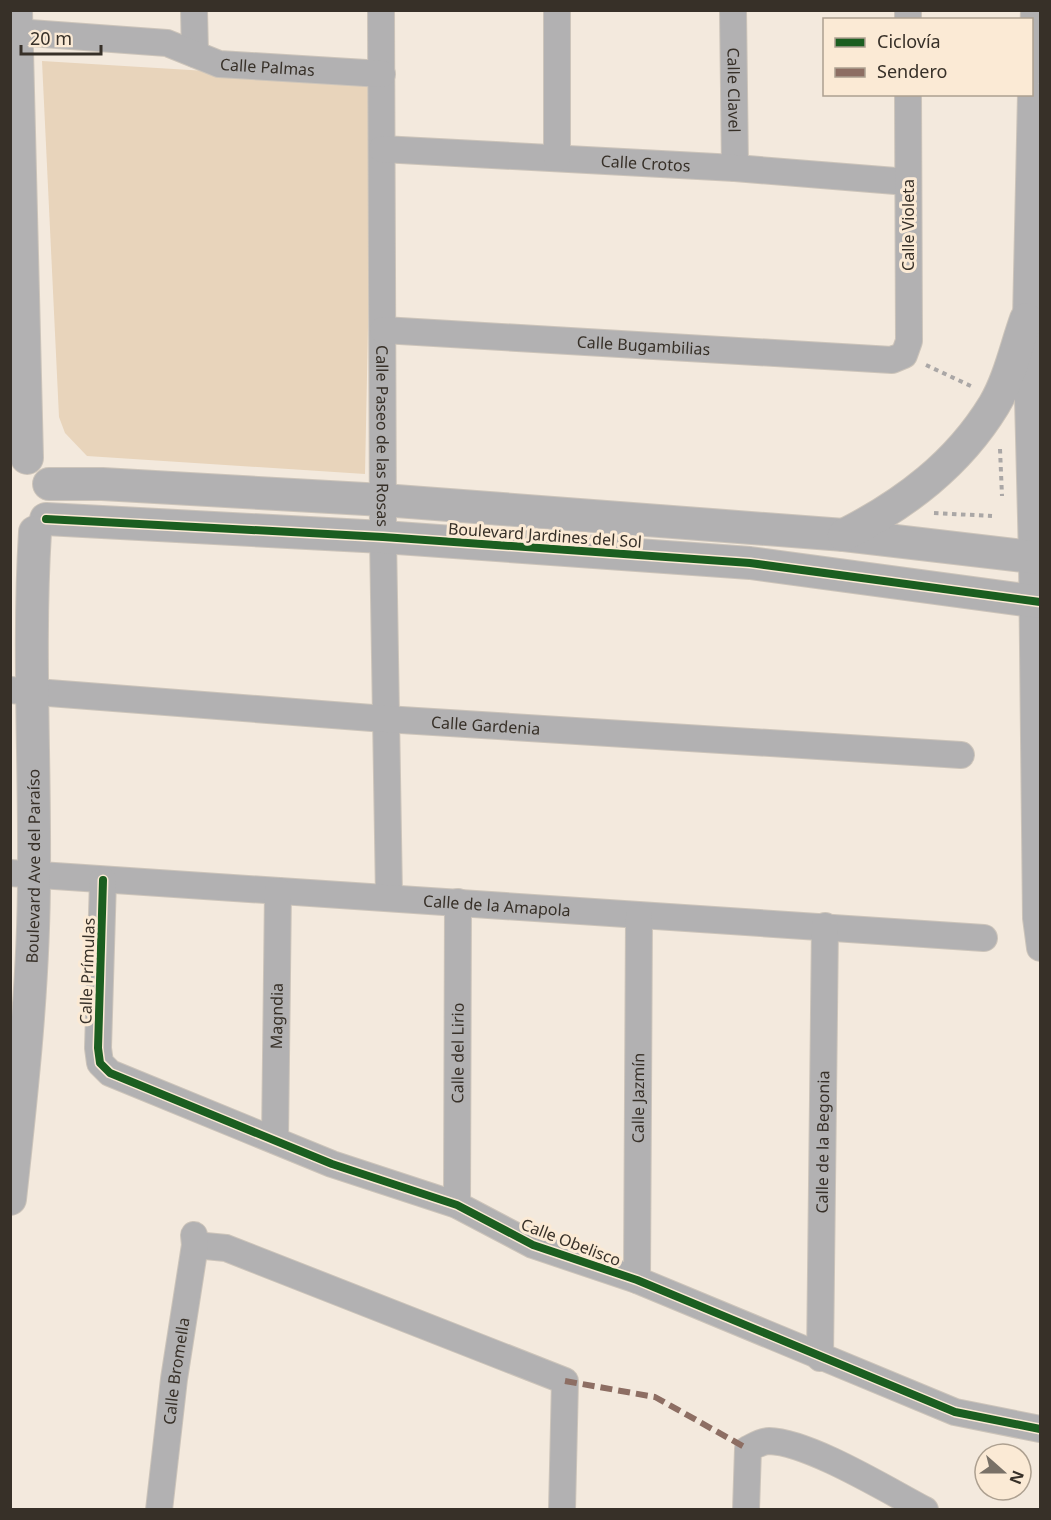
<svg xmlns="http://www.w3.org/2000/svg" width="1051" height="1520" font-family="'Noto Sans',sans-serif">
	<rect width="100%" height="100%" fill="#f3e9dd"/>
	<!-- green -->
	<path fill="#e8d4bb" d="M42 61 373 81 365 474 87 456 65 433 59 417Z"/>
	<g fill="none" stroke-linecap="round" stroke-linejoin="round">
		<!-- minor casing -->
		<g stroke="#ccc4ba" stroke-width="28">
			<g id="minor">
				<path d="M194 10 195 54"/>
				<path id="s1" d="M381 10 383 537 389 896"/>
				<path id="s2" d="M733 10 735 168"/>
				<path d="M908 10V20"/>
				<path id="s3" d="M16 32 167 43 219 64 382 74"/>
				<path d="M1032 72 1034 10"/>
				<path d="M1031 94 1026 319 1032 557 1036 918 1040 948"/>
				<path id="s4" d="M382 149 735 168 908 182"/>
				<path d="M557 158V10"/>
				<path id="s5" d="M383 330 892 360 904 355 909 341 908 94"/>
				<path id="s6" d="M10 690 385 719 961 755"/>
				<path id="s7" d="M10 873 984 938"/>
				<path d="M103 880 98 1048 100 1063 110 1073 332 1164 457 1205 533 1245 637 1280 955 1412 1040 1429"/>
				<path id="s8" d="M275 1140 278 891"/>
				<path id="s9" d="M457 1205 458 902"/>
				<path d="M195 1245 226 1248 565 1381 562 1510"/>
				<path id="s10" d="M637 1280 639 917"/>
				<path id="s11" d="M820 1358 825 926"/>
				<path id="s12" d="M159 1510 174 1379 195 1245 194 1235"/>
				<path d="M746 1510 748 1449C754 1446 762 1441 769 1441 809 1442 887 1490 925 1510"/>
			</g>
		</g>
		<!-- tertiary casing -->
		<g stroke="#ccc4ba" stroke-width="34">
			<g id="tertiary">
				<path d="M16 10 27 458"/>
				<path d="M49 484H102L383 500 844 535 1040 558"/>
				<path d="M46 519 383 537 750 563 1040 602"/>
				<path d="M844 535C905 504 958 464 994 405 1009 380 1016 347 1026 319"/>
				<path id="s13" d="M10 1199C22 1091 34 982 34 873 35 759 28 646 35 532"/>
			</g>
		</g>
		<!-- path -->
		<path stroke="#aaa7a6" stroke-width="4" stroke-dasharray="4.5 4.5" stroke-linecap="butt" d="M926 365 973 387
			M1000 449 1002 496
			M934 513 992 516"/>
		<!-- minor -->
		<use href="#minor" stroke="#b2b1b2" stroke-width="26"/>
		<!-- tertiary -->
		<use href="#tertiary" stroke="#b2b1b2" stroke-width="32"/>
		<!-- quiet -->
		<path stroke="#8d6e63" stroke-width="6" stroke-dasharray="12 6" stroke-linecap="butt" d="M565 1381 655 1397 748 1449"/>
		<!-- cycleway casing -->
		<g stroke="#fbead5" stroke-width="11">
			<path id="cycleway" d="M46 519 383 537 750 563 1040 602
				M103 880 98 1048 100 1063 110 1073 332 1164 457 1205 533 1245 637 1280 955 1412 1040 1429"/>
		</g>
		<!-- cycleway -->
		<use href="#cycleway" stroke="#1b5e20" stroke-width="8"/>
	</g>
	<g text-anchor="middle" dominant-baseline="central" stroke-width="6" stroke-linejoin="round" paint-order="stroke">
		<!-- street labels -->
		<g font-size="16" fill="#373028" stroke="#fbead5">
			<text stroke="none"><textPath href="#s3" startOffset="256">Calle Palmas</textPath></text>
			<text stroke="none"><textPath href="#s2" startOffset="80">Calle Clavel</textPath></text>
			<text stroke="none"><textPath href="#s4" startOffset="264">Calle Crotos</textPath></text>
			<text transform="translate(908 225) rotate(-90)">Calle Violeta</text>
			<text stroke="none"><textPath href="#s5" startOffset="261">Calle Bugambilias</textPath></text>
			<text stroke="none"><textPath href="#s1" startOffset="426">Calle Paseo de las Rosas</textPath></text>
			<text transform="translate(545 535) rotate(4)">Boulevard Jardines del Sol</text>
			<text stroke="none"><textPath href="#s6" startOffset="477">Calle Gardenia</textPath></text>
			<text stroke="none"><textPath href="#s13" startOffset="334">Boulevard Ave del Paraíso</textPath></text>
			<text stroke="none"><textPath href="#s7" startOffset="488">Calle de la Amapola</textPath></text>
			<text transform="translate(87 971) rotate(-88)">Calle Prímulas</text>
			<text stroke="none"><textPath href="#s8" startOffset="124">Magndia</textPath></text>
			<text stroke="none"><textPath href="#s9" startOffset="152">Calle del Lirio</textPath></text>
			<text stroke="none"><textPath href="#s10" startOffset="182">Calle Jazmín</textPath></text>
			<text stroke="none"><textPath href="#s11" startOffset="216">Calle de la Begonia</textPath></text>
			<text transform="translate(571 1242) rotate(21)">Calle Obelisco</text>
			<text stroke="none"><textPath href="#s12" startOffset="140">Calle Bromella</textPath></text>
		</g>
	</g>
	<!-- border -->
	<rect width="1051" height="1520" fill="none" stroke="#373028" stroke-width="24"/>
	<!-- legend -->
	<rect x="823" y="18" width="210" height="78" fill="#fbead5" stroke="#ada090" stroke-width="1.5"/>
	<rect x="835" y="38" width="30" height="9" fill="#1b5e20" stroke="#ada090" stroke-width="1.5"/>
	<text x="877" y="48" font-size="18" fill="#373028">Ciclovía</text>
	<rect x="835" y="68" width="30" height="9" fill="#8d6e63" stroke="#ada090" stroke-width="1.5"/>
	<text x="877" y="78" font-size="18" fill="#373028">Sendero</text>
	<!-- north arrow -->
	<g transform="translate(1003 1472) rotate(111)"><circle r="28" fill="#fbead5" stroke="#ada090" stroke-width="1.5"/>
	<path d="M0-4.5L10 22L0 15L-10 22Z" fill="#797167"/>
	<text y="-9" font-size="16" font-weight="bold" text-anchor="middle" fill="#373028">N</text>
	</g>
	<!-- scale -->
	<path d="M21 45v9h80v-9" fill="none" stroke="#373028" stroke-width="3"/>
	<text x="30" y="45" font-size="18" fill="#373028" stroke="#fbead5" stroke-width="4.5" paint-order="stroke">20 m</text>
</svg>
